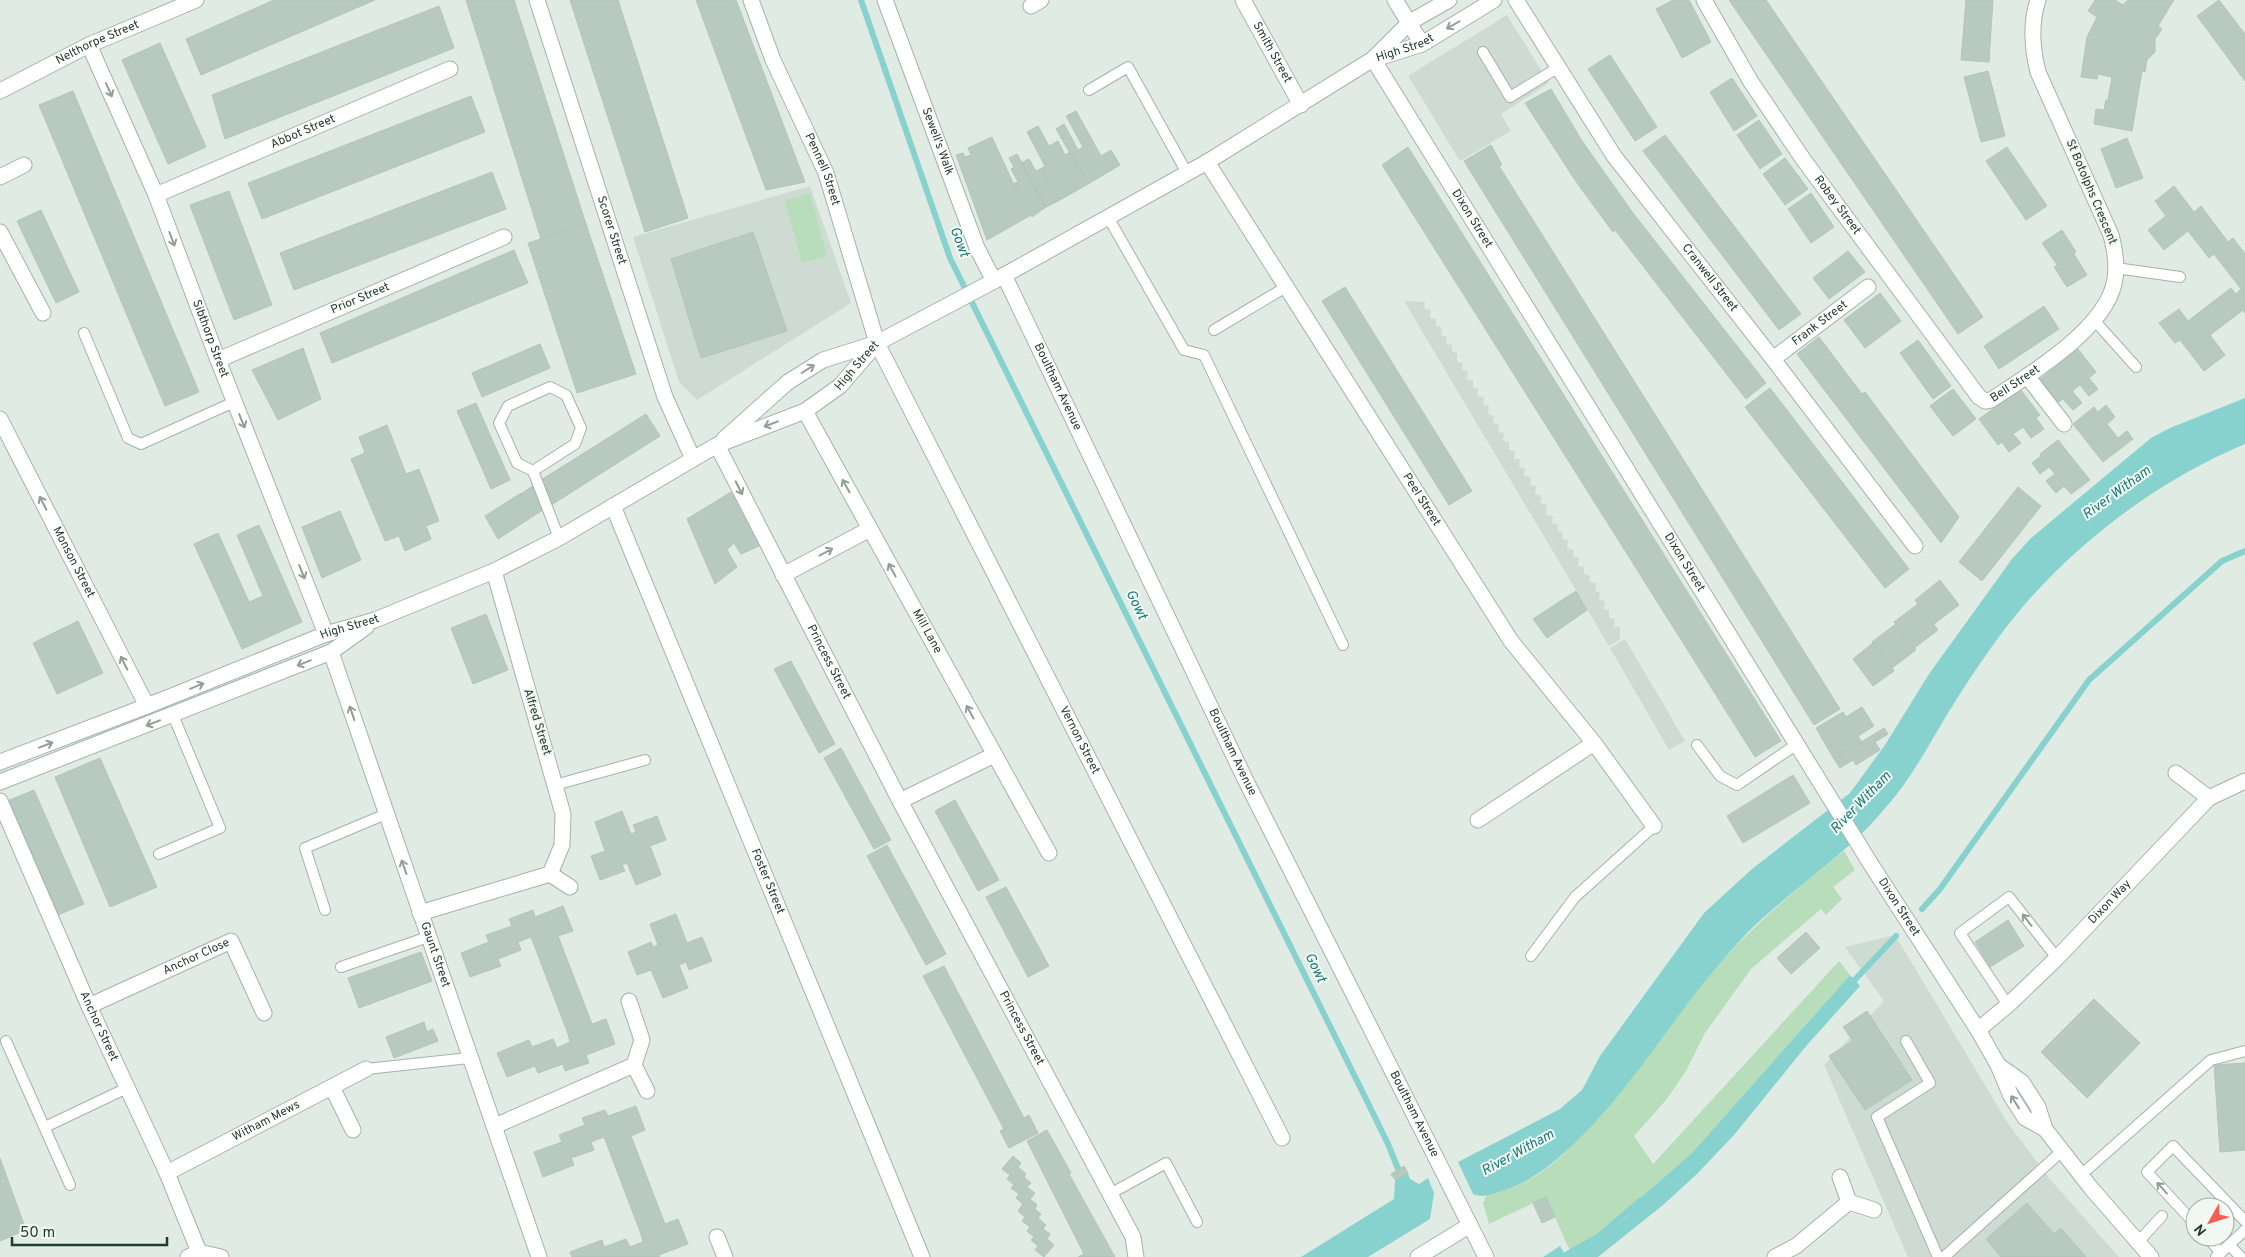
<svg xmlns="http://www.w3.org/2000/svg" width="2245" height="1257" font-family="Overpass,sans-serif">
	<rect width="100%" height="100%" fill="#e0ebe4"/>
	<!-- built -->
	<path fill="#cedbd3" d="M1507 15 1549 83 1501 114 1511 131 1460 161 1408 76Z
		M810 186 851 303 697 400 679 382 633 237Z
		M1404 301 1425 302 1424 309 1431 310 1430 318 1436 319V326L1441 327 1442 336H1447L1446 344 1452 345V352L1457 353V362L1463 363 1462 370 1468 371 1467 379 1473 380V388L1478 389 1477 396 1484 397 1483 405 1489 406 1488 414 1494 416 1493 423 1499 424 1498 432 1504 433 1503 441 1509 442V450L1515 451 1514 459H1520L1519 467 1525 468 1524 476 1531 477 1530 485 1536 486 1535 494 1542 496 1540 503 1547 505 1546 515 1553 516 1552 523 1558 525V531L1563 532 1562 539 1568 540 1567 548 1574 550 1573 556 1579 558 1578 566 1584 567V574L1590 576 1589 582 1596 583 1595 591 1600 592 1599 600 1605 601 1604 609 1609 610V618L1615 619 1614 627H1620V639L1609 646Z
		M1625 639 1685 741 1669 750 1610 648Z
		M1895 935 2007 1122 2049 1178 2119 1257H1908L1824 1065 1884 1001 1845 947Z"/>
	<!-- green -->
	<path fill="#b8ddbb" d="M810 193 827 256 802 263 785 201Z
		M1844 851 1855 870 1833 887 1842 899 1826 915 1821 909 1751 969 1705 1033 1686 1071 1666 1100 1634 1136 1653 1164 1839 961 1850 975 1692 1153 1638 1200 1628 1216 1592 1244 1576 1246 1570 1251 1546 1197 1489 1224 1483 1203 1487 1195C1508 1190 1526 1183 1543 1171 1562 1158 1579 1138 1595 1121 1640 1071 1676 1014 1720 963 1757 921 1801 886 1844 851Z"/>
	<!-- water -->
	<path fill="#87d2cf" d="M2245 398V444C2166 477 2093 530 2035 593 2002 628 1967 682 1942 723 1925 752 1909 781 1887 806 1847 855 1793 888 1748 932 1728 953 1709 976 1691 999 1646 1058 1572 1173 1499 1192 1489 1195 1483 1198 1473 1194L1458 1162 1560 1109 1582 1090 1600 1056 1704 913 1752 869 1850 793 1885 745 1929 674 2012 559 2031 538 2151 438 2170 428Z
		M1850 975 1860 986 1807 1045 1734 1135 1697 1174 1663 1205 1598 1257H1543L1560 1246 1565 1254 1576 1246 1592 1244 1628 1216 1638 1200 1692 1153Z
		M1408 1173 1410 1179 1419 1184 1428 1178 1434 1193 1430 1219 1368 1257H1301L1394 1199 1395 1180Z"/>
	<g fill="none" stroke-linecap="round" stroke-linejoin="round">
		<!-- stream -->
		<path stroke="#87d2cf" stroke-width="6" d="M861 0 950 258 1367 1101 1388 1144 1401 1176
			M1922 909 1940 889 2089 680 2222 561 2245 551
			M1849 986 1896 936
			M1562 1257 1599 1236 1640 1201"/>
	</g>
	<!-- building -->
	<path fill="#b8c9bf" stroke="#b3c5ba" d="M274 0H375L201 75 186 39Z
		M466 0H514L586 224 541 239Z
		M570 0H618L688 218 645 232Z
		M696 0H736L805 182 766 190Z
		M1673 0H1689L1711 42 1682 58 1656 9Z
		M1729 0H1766L1983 317 1958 334Z
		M1966 0H1993L1989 62 1961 60Z
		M2095 0H2115L2123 5 2128 0H2174L2158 26 2162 29 2155 39V52L2147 60 2145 72 2142 71 2132 131 2094 124 2096 109 2104 110 2106 100H2108L2112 77 2098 74 2097 79 2081 77 2087 37 2097 17 2088 11Z
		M2219 0 2245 34V81L2197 16Z
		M439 6 454 48 225 139 212 95Z
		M160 43 206 147 168 164 122 60Z
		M1610 55 1657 127 1635 141 1588 69Z
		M1988 71 2005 136 1981 142 1964 77Z
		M1732 78 1757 116 1734 131 1710 92Z
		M1551 89 1582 141 1633 213 1766 383 1746 399 1615 230 1613 232 1577 183 1525 103Z
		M73 91 199 392 165 406 39 105Z
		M471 96 485 132 262 219 248 183Z
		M1076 111 1101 156 1111 150 1120 165 1088 184 1056 129 1064 124 1078 150 1083 147 1066 116Z
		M1759 120 1782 154 1760 169 1737 135Z
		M1038 126 1049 146 1058 141 1065 155 1070 152 1088 184 1060 200 1042 168 1045 166 1027 132Z
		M1665 135 1801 314 1779 330 1643 151Z
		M992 137 1019 196 1031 215 987 240 956 155 963 153 965 157 971 155 968 148Z
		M2127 138 2143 178 2116 188 2101 149Z
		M1491 145 1502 165 1499 166 1840 709 1814 725 1464 161Z
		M1408 147 1781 741 1755 757 1382 165Z
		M2007 147 2047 206 2026 220 1986 161Z
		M1017 154 1046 207 1032 217 1013 184 1018 182 1011 169 1014 167 1009 158Z
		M1785 158 1808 189 1785 205 1763 174Z
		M1029 159 1036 171 1042 168 1060 200 1046 207 1021 163Z
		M492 172 506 209 294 290 280 253Z
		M2174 186 2194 212 2201 206 2228 242 2233 238 2245 254V313L2243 310 2210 335 2225 355 2204 371 2180 340 2175 343 2159 323 2179 309 2188 321 2231 288 2236 294 2241 289 2214 254 2209 258 2188 231 2164 250 2148 230 2166 216 2155 201Z
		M229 191 272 305 234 320 190 205Z
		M1811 193 1834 227 1811 243 1788 209Z
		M41 210 79 292 56 303 17 221Z
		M586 224 636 374 577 393 528 243Z
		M2062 230 2076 252 2057 265 2042 243Z
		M753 232 787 331 701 358 671 259Z
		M514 250 528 283 332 363 320 333Z
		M1848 251 1865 272 1829 299 1813 278Z
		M2074 254 2087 275 2067 287 2054 267Z
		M1345 287 1472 491 1449 505 1322 301Z
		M1880 293 1901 321 1865 348 1844 320Z
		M2044 306 2059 329 1999 369 1984 346Z
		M1819 337 1862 394 1865 392 1959 517 1941 543 1797 354Z
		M1918 340 1951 386 1933 399 1900 353Z
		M540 344 550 368 482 397 472 373Z
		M303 348 321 399 278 420 252 370Z
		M2078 349 2096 372 2089 378 2098 389 2089 396 2080 385 2072 391 2082 403 2073 410 2063 399 2057 403 2039 380Z
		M1770 388 1909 569 1885 588 1745 407Z
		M1953 389 1976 419 1953 436 1930 406Z
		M2020 389 2040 415 2036 418 2044 429 2031 438 2023 427 2013 434 2021 443 2009 452 2002 442 1998 445 1979 419Z
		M476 403 510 480 491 489 457 411Z
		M2106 405 2115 417 2107 424 2118 438 2127 431 2133 439 2103 462 2073 424 2094 407 2098 412Z
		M646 414 660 436 556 502 541 480Z
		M387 425 406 474 419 469 439 521 426 526 431 539 405 551 399 536 385 541 351 459 365 453 359 437Z
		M2058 440 2090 480 2071 494 2064 486 2056 493 2046 481 2055 474 2049 467 2040 474 2032 463 2041 456 2040 454Z
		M541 480 556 502 535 515 521 494Z
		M2018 487 2041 506 1982 581 1959 562Z
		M731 492 759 546 741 554 734 543 727 550 737 567 715 584 687 519Z
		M521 493 535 515 498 539 485 516Z
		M340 511 361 560 322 578 302 527Z
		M259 525 302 622 242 649 194 544 218 533 249 602 263 596 237 535Z
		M1940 580 1959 605 1934 624 1915 600Z
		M1576 591 1587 610 1547 638 1533 619Z
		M1918 604 1938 630 1914 648 1894 622Z
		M486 614 508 670 473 684 451 628Z
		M78 621 103 673 57 694 33 643Z
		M1896 624 1916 650 1892 668 1872 642Z
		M1873 643 1894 671 1873 686 1853 659Z
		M791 661 835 744 819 753 774 669Z
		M1862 707 1874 726 1858 736 1862 742 1834 759 1816 728 1843 712 1846 717Z
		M1884 728 1888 734 1875 742 1880 750 1856 765 1853 760 1840 768 1834 759Z
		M841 748 891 840 874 849 824 758Z
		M100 758 157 887 110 907 55 777Z
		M1793 775 1810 803 1743 843 1727 816Z
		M34 790 84 904 58 915 42 878 39 879 5 802Z
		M955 800 999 880 978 891 935 811Z
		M622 811 631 834 636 832 633 825 657 816 666 840 650 846 661 875 636 885 627 863 622 865 625 871 600 880 591 856 605 851 595 822Z
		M887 845 946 954 926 965 867 856Z
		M1006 887 1049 966 1028 977 986 897Z
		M563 906 573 931 558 936 592 1024 606 1019 615 1044 586 1055 589 1063 565 1071 563 1064 538 1073 535 1066 507 1077 497 1053 529 1040 532 1047 553 1039 557 1048 570 1042 568 1034 531 937 518 942 521 950 498 959 501 966 470 977 461 953 489 942 486 935 512 926 509 919 533 910 535 917Z
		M676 914 687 943 702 937 712 961 689 970 686 962 679 965 688 988 663 998 651 970 637 975 628 952 651 942 653 947 658 945 650 924Z
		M2008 920 2024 946 1990 967 1975 942Z
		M1806 932 1820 948 1791 974 1777 958Z
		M421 952 432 981 359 1008 348 978Z
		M944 966 1024 1118 1004 1129 923 976Z
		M2094 999 2140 1043 2087 1098 2041 1052Z
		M1867 1011 1912 1080 1865 1110 1829 1056 1853 1041 1843 1027Z
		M424 1022 427 1032 433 1029 438 1041 394 1058 386 1037Z
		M2245 1063V1150L2220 1152 2214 1065Z
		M636 1106 645 1130 631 1136 665 1224 678 1219 688 1244 659 1255 660 1257H572L570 1252 602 1240 604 1247 626 1239 630 1247 643 1242 641 1234 604 1137 591 1142 594 1150 571 1158 574 1165 543 1177 534 1152 562 1142 559 1135 585 1125 582 1118 605 1110 608 1116Z
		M1029 1115 1038 1133 1009 1148 1000 1131Z
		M1047 1130 1071 1173 1069 1174 1115 1257H1078L1084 1254 1027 1141Z
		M1013 1156 1021 1163 1018 1167 1026 1174 1024 1177 1031 1183 1027 1187 1035 1193 1030 1199 1037 1205 1035 1209 1041 1214 1038 1218 1046 1225 1043 1229 1050 1234 1047 1239 1054 1245 1044 1257 1035 1250 1038 1246 1031 1240 1034 1237 1027 1231 1030 1227 1022 1221 1025 1217 1018 1211 1023 1204 1016 1198 1019 1194 1011 1188 1014 1185 1007 1179 1010 1175 1002 1169Z
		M0 1158 26 1230 0 1241Z
		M1404 1166 1408 1173 1395 1180 1391 1174Z
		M1546 1197 1555 1217 1542 1223 1533 1203Z
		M2027 1203 2054 1234 2061 1228 2086 1257H2001L1986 1239Z"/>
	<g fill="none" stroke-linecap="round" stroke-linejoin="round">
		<!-- service casing -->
		<g stroke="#a3b3aa" stroke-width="12">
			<path id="service" d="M1483 52 1510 97 1559 67
				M1089 90 1128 67 1187 173
				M1108 217 1184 350 1204 355 1343 645
				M2116 268 2180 277
				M2094 320 2136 367
				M1214 330 1286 287
				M84 333 128 438 141 444 234 402
				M533 471 575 444 581 428 566 395 550 387 508 406 499 423 517 463 533 471 559 538
				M1697 745 1720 776 1737 785 1797 744
				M555 785 645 760
				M159 854 220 828 173 715
				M325 910 305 848 386 814
				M1531 956 1575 897 1654 826
				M341 967 428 937
				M2008 1005 1960 933 2009 897 2057 958
				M6 1041 70 1185
				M1906 1041 1930 1083 1877 1117 1938 1257
				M366 1069 469 1058
				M45 1127 127 1088
				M2081 1175 2211 1060 2245 1051
				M1110 1194 1166 1163 1197 1222
				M2195 1224 2147 1172 2173 1146 2245 1221
				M2207 1237 2221 1253
				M2137 1243 2162 1216
				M2230 1246 2241 1257
				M1944 1257 2062 1151
				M2216 1257 2245 1230"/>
		</g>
		<!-- minor casing -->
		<g stroke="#a3b3aa" stroke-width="17">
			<g id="minor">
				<path id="s1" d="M537 0 665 397 693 459"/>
				<path id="s2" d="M751 0 773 60 826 173 877 343 1282 1138"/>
				<path id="s3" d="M885 0 977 248 994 281"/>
				<path id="s4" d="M1243 0 1301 105"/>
				<path d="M1395 0 1422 44"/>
				<path id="s5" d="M1516 0 1614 156 1773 359 1915 546"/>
				<path id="s6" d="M1704 0 1751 82 1803 159 1979 397 1985 401 1991 400C2029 375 2103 331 2114 284 2118 268 2115 250 2111 235L2038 72C2032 48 2030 24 2038 0"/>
				<path d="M1031 6 1041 0"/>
				<path id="s7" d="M89 45 156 195 218 360 326 634"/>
				<path id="s8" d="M0 91 89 45 196 0"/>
				<path id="s9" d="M1207 162 1511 641 1594 743 1654 826"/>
				<path d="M0 177 24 165"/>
				<path id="s10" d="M156 195 450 69"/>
				<path d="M0 232 43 313"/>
				<path id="s11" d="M1004 275 1245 779 1486 1257"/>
				<path id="s12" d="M1773 359 1868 287"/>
				<path id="s13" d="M218 360 504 237"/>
				<path d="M2027 376 2064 424"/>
				<path id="s14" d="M805 411 1049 853"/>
				<path id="s15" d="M0 419 147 706"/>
				<path id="s16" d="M717 445 900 801 1133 1237 1136 1257"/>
				<path id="s17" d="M613 506 922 1257"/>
				<path d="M783 575 870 529"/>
				<path id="s18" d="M331 652 539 1257"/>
				<path d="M2176 773 2209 798"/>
				<path id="s19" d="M0 801 89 1006 167 1173 199 1252"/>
				<path d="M900 801 994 755"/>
				<path d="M1478 820 1594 743"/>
				<path d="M550 874 570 887"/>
				<path d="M420 913 550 874 562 845 563 814 494 571"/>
				<path id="s20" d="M89 1006 231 941 264 1013"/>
				<path id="s21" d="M1978 1030 2008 1005 2057 958 2209 798 2245 781"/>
				<path d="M634 1065 647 1091"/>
				<path d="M332 1087 353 1130"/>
				<path d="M495 1126 634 1065 642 1040 629 1001"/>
				<path id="s22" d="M167 1173 366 1069"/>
				<path d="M1840 1177 1849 1202 1874 1210"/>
				<path d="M717 1237 725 1257"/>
				<path d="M188 1257 199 1252 221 1257"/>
				<path d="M1418 1257 1470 1225"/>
				<path d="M1775 1257 1796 1246 1849 1202"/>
			</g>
		</g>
		<!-- tertiary casing -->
		<g stroke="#a3b3aa" stroke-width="17">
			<g id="tertiary">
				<path id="s23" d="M1373 59 1872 866 1978 1030 1998 1065 2011 1096 2025 1118 2045 1129"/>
				<path id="s24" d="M1375 59 1422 44 1494 0"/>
				<path d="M724 439 788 382 823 360 877 343 994 281 1207 162 1373 59 1410 22 1449 0"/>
				<path id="s25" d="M0 762 147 706 326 634 375 620 494 571 559 538 717 445 805 411 840 386 877 343"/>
				<path d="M0 782 331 652 366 627"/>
				<path d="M1998 1065 2022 1082 2038 1107 2045 1129 2091 1188 2151 1257"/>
			</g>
		</g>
		<!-- service -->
		<use href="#service" stroke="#fff" stroke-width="10"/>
		<!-- minor -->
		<use href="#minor" stroke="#fff" stroke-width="15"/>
		<!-- tertiary -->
		<use href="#tertiary" stroke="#fff" stroke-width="15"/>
	</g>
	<!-- one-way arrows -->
	<defs><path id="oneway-shaft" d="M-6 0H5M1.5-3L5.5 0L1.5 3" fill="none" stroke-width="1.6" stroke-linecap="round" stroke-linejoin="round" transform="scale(1.25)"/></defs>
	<g stroke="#909e97">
		<use href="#oneway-shaft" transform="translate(1453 25) rotate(150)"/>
		<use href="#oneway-shaft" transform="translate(109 90) rotate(66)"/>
		<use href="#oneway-shaft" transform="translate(172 239) rotate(69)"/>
		<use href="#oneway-shaft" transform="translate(808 369) rotate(-32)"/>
		<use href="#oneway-shaft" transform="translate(242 421) rotate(68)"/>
		<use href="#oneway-shaft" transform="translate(771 424) rotate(159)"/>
		<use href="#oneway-shaft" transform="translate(846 486) rotate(-119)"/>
		<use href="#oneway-shaft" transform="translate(739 488) rotate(63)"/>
		<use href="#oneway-shaft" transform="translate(43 503) rotate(-117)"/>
		<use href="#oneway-shaft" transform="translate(826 552) rotate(-28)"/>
		<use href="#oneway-shaft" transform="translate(892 570) rotate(-119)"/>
		<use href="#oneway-shaft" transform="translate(302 572) rotate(68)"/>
		<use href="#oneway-shaft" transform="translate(124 663) rotate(-117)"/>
		<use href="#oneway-shaft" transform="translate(304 663) rotate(158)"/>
		<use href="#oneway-shaft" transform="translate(197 686) rotate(-22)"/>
		<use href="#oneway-shaft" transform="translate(970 712) rotate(-119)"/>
		<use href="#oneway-shaft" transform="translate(352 713) rotate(-109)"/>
		<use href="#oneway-shaft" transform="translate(153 723) rotate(159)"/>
		<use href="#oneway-shaft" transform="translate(46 745) rotate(-21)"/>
		<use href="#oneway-shaft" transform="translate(404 867) rotate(-109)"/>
		<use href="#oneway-shaft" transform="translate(2027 920) rotate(-128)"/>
		<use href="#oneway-shaft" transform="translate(2015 1102) rotate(-122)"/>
		<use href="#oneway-shaft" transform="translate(2162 1188) rotate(-132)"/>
	</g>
	<g text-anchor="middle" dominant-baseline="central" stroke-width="4" stroke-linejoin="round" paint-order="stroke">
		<!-- street labels -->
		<g font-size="12" fill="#213c2f" stroke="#f1f8f3">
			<text stroke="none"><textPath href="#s8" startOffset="109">Nelthorpe Street</textPath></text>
			<text stroke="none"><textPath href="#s24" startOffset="32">High Street</textPath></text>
			<text stroke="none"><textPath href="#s4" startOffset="60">Smith Street</textPath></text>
			<text stroke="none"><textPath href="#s10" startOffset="160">Abbot Street</textPath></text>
			<text stroke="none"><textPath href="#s3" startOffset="151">Sewell's Walk</textPath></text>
			<text stroke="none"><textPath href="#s2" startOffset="184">Pennell Street</textPath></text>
			<text transform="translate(2091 192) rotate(67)">St Botolphs Crescent</text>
			<text stroke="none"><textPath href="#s6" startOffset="245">Robey Street</textPath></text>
			<text stroke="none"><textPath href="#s23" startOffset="188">Dixon Street</textPath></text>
			<text stroke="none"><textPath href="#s1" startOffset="242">Scorer Street</textPath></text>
			<text stroke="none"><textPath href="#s5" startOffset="339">Cranwell Street</textPath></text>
			<text stroke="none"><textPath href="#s13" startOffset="155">Prior Street</textPath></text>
			<text stroke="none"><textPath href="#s12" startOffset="59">Frank Street</textPath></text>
			<text stroke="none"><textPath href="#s7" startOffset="318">Sibthorp Street</textPath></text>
			<text stroke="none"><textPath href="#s25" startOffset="950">High Street</textPath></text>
			<text stroke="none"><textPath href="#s6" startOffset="526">Bell Street</textPath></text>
			<text stroke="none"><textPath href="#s11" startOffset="124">Boultham Avenue</textPath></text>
			<text stroke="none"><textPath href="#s9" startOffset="400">Peel Street</textPath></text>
			<text stroke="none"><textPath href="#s23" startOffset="592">Dixon Street</textPath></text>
			<text stroke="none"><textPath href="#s15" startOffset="161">Monson Street</textPath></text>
			<text stroke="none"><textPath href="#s14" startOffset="252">Mill Lane</textPath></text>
			<text stroke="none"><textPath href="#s25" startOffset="375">High Street</textPath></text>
			<text stroke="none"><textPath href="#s16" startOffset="244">Princess Street</textPath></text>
			<text transform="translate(537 722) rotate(73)">Alfred Street</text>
			<text stroke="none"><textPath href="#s2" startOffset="812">Vernon Street</textPath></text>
			<text stroke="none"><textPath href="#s11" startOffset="529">Boultham Avenue</textPath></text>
			<text stroke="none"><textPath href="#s17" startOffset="406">Foster Street</textPath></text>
			<text stroke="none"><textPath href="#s21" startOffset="184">Dixon Way</textPath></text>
			<text stroke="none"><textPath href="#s23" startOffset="998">Dixon Street</textPath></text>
			<text stroke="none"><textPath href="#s18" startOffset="320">Gaunt Street</textPath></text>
			<text stroke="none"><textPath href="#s20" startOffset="118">Anchor Close</textPath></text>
			<text stroke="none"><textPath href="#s19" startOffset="246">Anchor Street</textPath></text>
			<text stroke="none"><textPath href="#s16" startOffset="658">Princess Street</textPath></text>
			<text stroke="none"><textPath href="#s11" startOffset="934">Boultham Avenue</textPath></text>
			<text stroke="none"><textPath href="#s22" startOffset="112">Witham Mews</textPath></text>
		</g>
		<!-- water labels -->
		<g font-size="14" font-style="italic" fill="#1a7976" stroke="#f1f8f3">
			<text transform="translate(959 242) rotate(69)">Gowt</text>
			<text transform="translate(2117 493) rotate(-36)">River Witham</text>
			<text transform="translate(1136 605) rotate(64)">Gowt</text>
			<text transform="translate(1861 803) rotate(-46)">River Witham</text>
			<text transform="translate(1315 968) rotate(64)">Gowt</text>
			<text transform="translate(1518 1153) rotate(-29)">River Witham</text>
		</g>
	</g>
	<!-- north arrow -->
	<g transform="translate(2210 1222) rotate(231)"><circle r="24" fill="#f1f8f3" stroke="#9eada5"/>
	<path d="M0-4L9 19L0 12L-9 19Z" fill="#f45e56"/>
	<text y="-8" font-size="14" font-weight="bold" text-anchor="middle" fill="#213c2f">N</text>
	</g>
	<!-- scale -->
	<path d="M12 1237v8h155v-8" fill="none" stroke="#213c2f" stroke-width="2.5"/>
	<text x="20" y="1237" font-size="15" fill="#213c2f" stroke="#f1f8f3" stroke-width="4" paint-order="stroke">50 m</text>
</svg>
